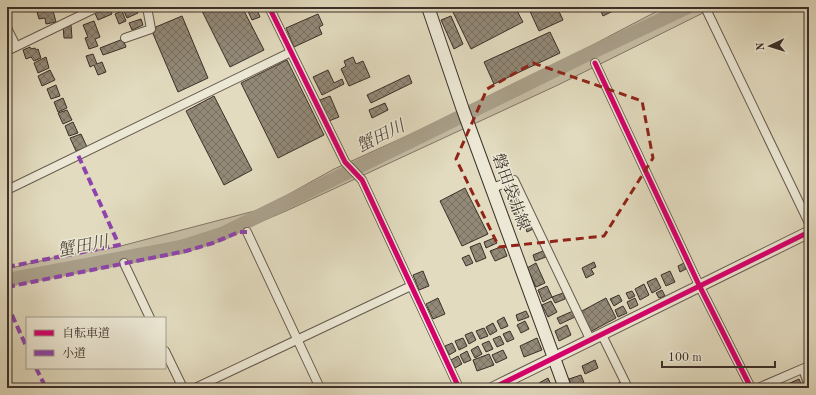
<svg xmlns="http://www.w3.org/2000/svg" width="816" height="395" font-family="'Old Standard TT','Noto Serif JP',serif">
	<defs>
		<pattern id="building-cross-hatch" width="8" height="8" patternUnits="userSpaceOnUse"><rect width="8" height="8" fill="#928977"/><path d="M0 0l8 8M0 8l8-8" fill="none" stroke="#787062"/></pattern>
	</defs>
	<rect width="100%" height="100%" fill="#e2dbbf"/>
	<filter id="stains"><feTurbulence type="fractalNoise" baseFrequency=".005" numOctaves="4"/><feColorMatrix values="0 0 0 0 .2 0 0 0 0 .09 0 0 0 0 .02 0 0 0 .5 -.17"/></filter>
	<radialGradient id="worn" r=".72"><stop offset=".6" stop-color="#630" stop-opacity="0"/><stop offset="1" stop-color="#630" stop-opacity=".3"/></radialGradient>
	<!-- green -->
	<path fill="#c6bea6" stroke="#817768" d="M665 7H715L558 85 286 211 211 243 72 274 7 285V269L57 257 117 247 262 209 334 169 497 95Z"/>
	<g fill="none" stroke-linecap="round" stroke-linejoin="round">
		<!-- river -->
		<path stroke="#aaa18c" stroke-width="14" d="M7 280 181 247 222 234 582 57 688 7"/>
	</g>
	<!-- building -->
	<path fill="url(#building-cross-hatch)" stroke="#3c302a" d="M41 7H52L56 22 46 24 45 18 39 19 37 12 42 11Z
		M103 7H109L112 14 98 20 94 11Z
		M122 7H135L138 13 127 18Z
		M200 7H242L264 50 230 67Z
		M246 7H256L260 17 252 20Z
		M454 7H515L523 22 471 49 451 8Z
		M528 7H557L563 20 539 31Z
		M599 7H621L603 16Z
		M122 11 126 21 119 24 115 14Z
		M318 14 323 25 319 27 322 34 294 47 286 28Z
		M182 16 208 78 178 92 151 29Z
		M451 16 463 44 454 49 441 20Z
		M141 19 143 25 132 30 129 23Z
		M94 21 100 37 95 39 98 46 89 49 85 38 88 37 83 25Z
		M71 25 72 38H64L63 26Z
		M550 32 560 53 494 84 484 62Z
		M123 39 126 47 103 55 100 48Z
		M30 47 31 49 35 48 36 50 38 49 41 58 34 61 31 57 26 59 23 50Z
		M93 54 97 64 102 62 106 72 98 75 94 65 90 67 86 56Z
		M46 57 49 68 38 73 34 63Z
		M353 57 356 64 363 61 370 77 349 86 341 69 346 66 344 61Z
		M287 60 324 135 278 158 241 83Z
		M50 70 55 80 42 86 38 76Z
		M328 70 334 83 342 79 344 84 322 95 313 77Z
		M409 75 412 83 371 103 367 95Z
		M56 85 60 96 51 99 47 89Z
		M214 96 252 170 224 185 186 111Z
		M330 96 339 117 329 121 320 100Z
		M63 98 67 108 58 112 54 102Z
		M385 103 388 110 372 118 369 110Z
		M67 110 72 120 63 124 58 113Z
		M73 122 78 133 69 136 65 126Z
		M81 134 87 147 76 151 70 138Z
		M512 185 516 193 509 197 505 189Z
		M465 188 488 234 462 246 440 201Z
		M519 197 525 212 515 216 509 201Z
		M527 214 533 229 527 232 521 217Z
		M494 238 497 243 486 248 484 242Z
		M480 243 486 258 476 262 470 247Z
		M503 246 507 256 495 261 490 251Z
		M543 251 546 257 535 261 533 255Z
		M469 255 473 263 466 266 462 258Z
		M594 262 596 267 591 269 594 274 586 278 582 268Z
		M536 263 545 283 536 287 527 268Z
		M684 263 686 269 680 272 678 266Z
		M423 271 429 286 419 290 413 275Z
		M670 271 675 282 666 286 661 275Z
		M656 278 661 288 652 293 647 282Z
		M644 284 649 295 640 300 635 289Z
		M547 286 552 297 543 302 538 290Z
		M662 290 665 296 659 298 656 293Z
		M632 291 635 296 629 299 626 293Z
		M563 293 565 299 555 303 552 297Z
		M619 295 622 301 614 306 610 299Z
		M438 298 445 314 433 319 426 304Z
		M606 298 616 318 590 332 580 312Z
		M635 298 638 305 630 309 627 302Z
		M551 301 557 312 548 317 542 305Z
		M623 306 627 313 618 317 615 310Z
		M526 311 529 317 518 321 516 315Z
		M573 311 575 317 560 324 557 318Z
		M504 317 508 326 501 329 497 321Z
		M525 321 529 329 521 333 517 325Z
		M493 323 497 331 490 335 486 327Z
		M567 325 571 335 559 341 555 331Z
		M484 328 488 336 480 339 476 331Z
		M510 331 514 339 507 342 503 334Z
		M472 332 476 340 469 344 465 335Z
		M500 336 504 344 497 347 493 339Z
		M463 338 467 346 459 350 455 341Z
		M537 338 542 350 524 357 520 346Z
		M489 341 493 349 486 352 482 344Z
		M452 343 456 351 449 355 445 346Z
		M478 346 482 354 475 358 471 350Z
		M503 350 507 358 496 363 492 355Z
		M467 351 471 360 464 363 460 355Z
		M489 354 494 365 477 371 473 360Z
		M458 356 462 364 455 368 451 360Z
		M595 360 598 368 585 374 582 366Z
		M581 375 586 388H572L569 379Z
		M548 378 551 385 542 388 539 383Z
		M799 379 802 386 790 388 788 384Z
		M621 382 623 388H609V387Z"/>
	<g fill="none" stroke-linecap="round" stroke-linejoin="round">
		<!-- minor casing -->
		<g stroke="#665b4f" stroke-width="10">
			<path id="minor" d="M269 7 345 162 362 180 459 388
				M706 9 809 223
				M7 28 16 46
				M125 38 151 29 147 7
				M7 51 98 7
				M595 63 699 285 751 388
				M492 188 514 180 591 341
				M7 190 291 52
				M247 232 320 388
				M124 263 150 318
				M602 335 628 388
				M165 351 183 388
				M803 369 809 386
				M195 388 411 286
				M758 388 809 366"/>
		</g>
		<!-- tertiary casing -->
		<g stroke="#665b4f" stroke-width="13">
			<path id="tertiary" d="M493 388 809 232"/>
		</g>
		<!-- secondary casing -->
		<g stroke="#3c302a" stroke-width="14">
			<path id="secondary" d="M428 7 463 110 565 388"/>
		</g>
		<!-- minor -->
		<use href="#minor" stroke="#ece8d5" stroke-width="8"/>
		<!-- tertiary -->
		<use href="#tertiary" stroke="#ece8d5" stroke-width="11"/>
		<!-- secondary -->
		<use href="#secondary" stroke="#ece8d5" stroke-width="12"/>
		<!-- quiet -->
		<path stroke="#8e44ad" stroke-width="4" stroke-dasharray="8 4" stroke-linecap="butt" d="M7 267 119 245 78 155
			M7 287 186 251 213 243 239 232H247
			M7 304 27 348
			M36 368 46 388"/>
		<!-- cycleway casing -->
		<g stroke="#ece8d5" stroke-width="8">
			<path id="cycleway" d="M269 7 345 162 362 180 459 388
				M595 63 699 285 751 388
				M493 388 809 232"/>
		</g>
		<!-- cycleway -->
		<use href="#cycleway" stroke="#d6006c" stroke-width="5"/>
	</g>
	<!-- marked area -->
	<path fill="none" stroke="#8f2418" stroke-width="3" stroke-dasharray="8 5" stroke-linejoin="round" d="M533 63 642 101 653 158 604 236 499 247 456 159 487 89Z"/>
	<g text-anchor="middle" dominant-baseline="central" stroke-width="3" stroke-linejoin="round" paint-order="stroke">
		<!-- street labels -->
		<g font-size="16" fill="#3c302a" stroke="#ece8d5">
			<text transform="translate(510 192) rotate(70)">磐田袋井線</text>
		</g>
		<!-- water labels -->
		<g font-size="17" font-style="italic" fill="#584c42" stroke="#ece8d5">
			<text transform="translate(381 137) rotate(-26)">蟹田川</text>
			<text transform="translate(83 247) rotate(-11)">蟹田川</text>
		</g>
	</g>
	<!-- margin -->
	<rect width="816" height="395" fill="none" stroke="#e2dbbf" stroke-width="24"/>
	<rect x="8" y="8" width="800" height="379" fill="none" stroke="#3c302a" stroke-width="2"/>
	<rect x="12" y="12" width="792" height="371" fill="none" stroke="#3c302a"/>
	<!-- legend -->
	<rect x="26" y="317" width="140" height="52" fill="#ece8d5" stroke="#a69e91"/>
	<rect x="34" y="330" width="20" height="6" fill="#d6006c" stroke="#a69e91"/>
	<text x="62" y="337" font-size="12" fill="#3c302a">自転車道</text>
	<rect x="34" y="350" width="20" height="6" fill="#8e44ad" stroke="#a69e91"/>
	<text x="62" y="357" font-size="12" fill="#3c302a">小道</text>
	<!-- north arrow -->
	<g transform="translate(770 46) rotate(266)" stroke="#ece8d5" stroke-width="3" paint-order="stroke">
	<path d="M0-3L7 15L0 10L-7 15Z" fill="#3c302a"/>
	<text y="-6" font-size="11" font-weight="bold" text-anchor="middle" fill="#3c302a">N</text>
	</g>
	<!-- scale -->
	<path d="M662 361v6h113v-6" fill="none" stroke="#3c302a" stroke-width="2"/>
	<text x="668" y="361" font-size="12" fill="#3c302a" stroke="#ece8d5" stroke-width="3" paint-order="stroke">100 m</text>
	<rect width="100%" height="100%" filter="url(#stains)"/>
	<rect width="100%" height="100%" fill="url(#worn)"/>
</svg>
